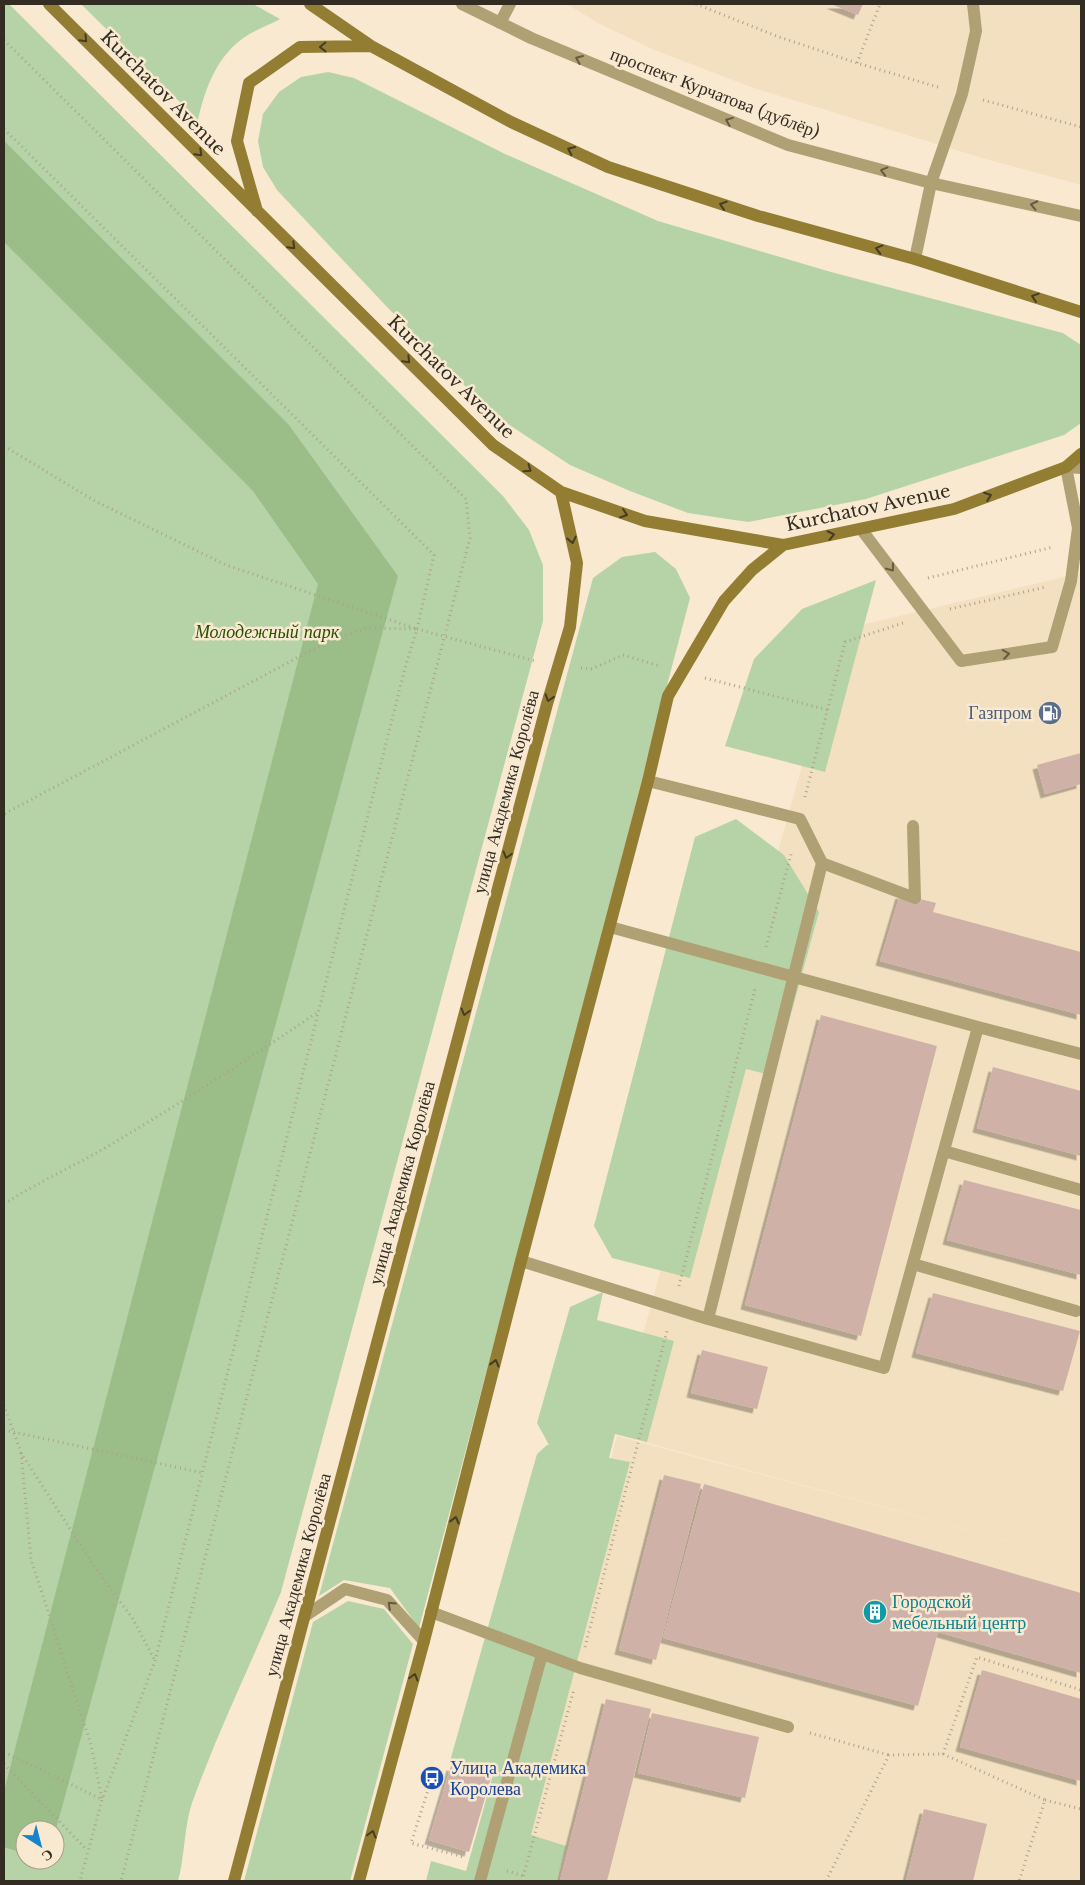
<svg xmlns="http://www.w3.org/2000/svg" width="1085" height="1885" font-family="'Libre Baskerville',serif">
	<defs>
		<filter id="shadow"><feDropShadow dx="-4.5" dy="4.5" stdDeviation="0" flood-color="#0004"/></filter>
	</defs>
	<rect width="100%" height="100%" fill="#f8e9d0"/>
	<!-- built -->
	<path fill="#f3e0c0" d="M567 4H1081V185L982 158 751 87 652 49 598 23Z
		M1081 573V1881H501L617 1436 1024 1545 615 1434 840 630Z"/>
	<!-- green -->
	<path fill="#b6d3a8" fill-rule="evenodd" d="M4 4H9L503 496 529 530 543 565V621L281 1592C252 1662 218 1731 192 1803 184 1826 185 1856 178 1881H4ZM25 1830H55V1860H25Z
		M81 4H253L280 19C269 25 258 29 248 35 218 53 205 88 198 120Z
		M328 72 354 78 505 154 658 221 831 272 1063 333 1081 345V423L1064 435 866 499 748 522 688 513 630 491 570 465 508 424 480 401 387 307 277 190 263 167 258 141 263 114 279 92 301 77Z
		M655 552 676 569 690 598 419 1628 390 1588 344 1580 319 1596 593 578 622 557Z
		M876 580 825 772 725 746 754 659 802 609Z
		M736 819 784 855 819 912 774 1076 746 1069 690 1278 612 1258 594 1226 695 837Z
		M603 1292 597 1320 674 1341 647 1442 615 1434 609 1458 630 1462 531 1835 566 1846 556 1881H426L431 1861 466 1871 493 1775 450 1761 537 1454 547 1445H549L537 1423 570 1307Z
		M348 1601 384 1609 413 1644 350 1881H244L313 1622Z"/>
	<!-- forest -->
	<path fill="#9bbe89" d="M4 141 289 425 398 576 55 1833V1830H25V1854L4 1847V1791L318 584 253 491 4 242Z"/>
	<!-- building -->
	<path fill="#cfb1a8" filter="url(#shadow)" d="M831 4H863L858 15Z
		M1081 753V784L1045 794 1037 765Z
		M900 894 936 903 933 912 1081 952V1015L880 961Z
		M821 1015 937 1046 861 1336 745 1305Z
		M993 1067 1081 1091V1156L977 1128Z
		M964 1180 1081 1210V1275L947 1240Z
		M933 1293 1080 1331 1063 1391 916 1353Z
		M702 1350 768 1367 757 1409 691 1393Z
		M664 1475 701 1484 656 1660 619 1650Z
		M704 1484 1081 1593V1673L938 1632 918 1706 663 1638Z
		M982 1670 1081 1699V1781L960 1747Z
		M606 1699 651 1709 607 1881H560Z
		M652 1713 759 1737 745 1798 638 1773Z
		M451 1766 491 1778 469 1852 429 1840Z
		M924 1809 987 1824 973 1881H906Z"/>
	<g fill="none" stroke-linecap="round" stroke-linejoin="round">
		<!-- path -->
		<path stroke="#aca18e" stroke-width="3" stroke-dasharray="1 4" stroke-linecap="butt" d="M696 4 779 37 857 63 941 88
			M4 40 466 499 470 538 121 1881
			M857 63 880 4
			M983 100 1081 127
			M4 129 434 555 417 629 405 668 155 1661 102 1800 80 1881
			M4 446 95 501 226 565 417 629 366 628 325 643 4 814
			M928 578 1053 547
			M950 609 1046 587
			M417 629 535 661
			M581 668 591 669 623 655 660 666
			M705 678 828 710
			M805 797 845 642 903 623
			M766 947 791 854
			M4 1204C38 1182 75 1166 110 1145 181 1103 250 1058 318 1012
			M679 1286 755 989
			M4 1405 21 1453 98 1572 133 1619 155 1661
			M4 1430 203 1473
			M21 1453 31 1559 91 1745 102 1799
			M585 1647 667 1331
			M810 1733 889 1755
			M4 1752 101 1799
			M943 1754 1045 1800 1019 1881
			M4 1764 87 1850
			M432 1778 411 1843 463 1857
			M1045 1800 1081 1809
			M507 1871 523 1876
			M522 1881 574 1689
			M826 1881 889 1755 943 1754 977 1657 1081 1690"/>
		<!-- service -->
		<path stroke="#afa173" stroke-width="12" d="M462 4 531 38 788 145 931 183 1081 216
			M500 23 510 4
			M915 259 931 183 962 94 976 31 973 4
			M861 529 961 661 1052 647 1071 581 1078 528 1066 467
			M648 781 800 819 822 863 915 898 913 826
			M978 1027 1081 1054
			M944 1151 1081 1190
			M521 1261 708 1319 884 1368 978 1027 610 927
			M913 1264 1076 1311
			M708 1319 822 863
			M431 1612 580 1668 788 1727
			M305 1616 345 1589 387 1600 424 1641
			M480 1881 542 1654"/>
		<!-- tertiary -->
		<path stroke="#afa173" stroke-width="12" d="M1066 467 1081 468"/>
		<!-- secondary -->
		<path stroke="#927d32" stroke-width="12" d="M49 4 493 445 561 492 645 521 783 545 954 509 1066 467 1081 454
			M310 4 371 46 511 122 608 167 758 216 915 259 1081 312
			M257 211 237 141 249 83 300 47 371 46
			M234 1881 547 704 570 627 577 563 561 492
			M359 1881 424 1641 521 1261 648 781 668 696 724 601 752 570 783 545"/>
	</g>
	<!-- one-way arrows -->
	<defs><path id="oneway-chevron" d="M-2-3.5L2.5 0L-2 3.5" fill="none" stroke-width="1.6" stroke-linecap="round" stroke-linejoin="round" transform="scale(1.25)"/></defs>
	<g stroke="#453c26">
		<use href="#oneway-chevron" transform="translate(84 39) rotate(46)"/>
		<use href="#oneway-chevron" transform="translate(323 47) rotate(179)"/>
		<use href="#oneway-chevron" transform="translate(571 150) rotate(-155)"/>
		<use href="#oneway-chevron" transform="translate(199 153) rotate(45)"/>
		<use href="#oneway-chevron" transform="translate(723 205) rotate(-162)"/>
		<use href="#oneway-chevron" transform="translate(292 246) rotate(45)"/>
		<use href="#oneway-chevron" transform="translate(879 249) rotate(-165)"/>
		<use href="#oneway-chevron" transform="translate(1035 297) rotate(-162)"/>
		<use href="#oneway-chevron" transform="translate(407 360) rotate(45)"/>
		<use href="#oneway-chevron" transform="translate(528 469) rotate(35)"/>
		<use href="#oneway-chevron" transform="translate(988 496) rotate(-20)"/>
		<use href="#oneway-chevron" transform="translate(624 514) rotate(19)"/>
		<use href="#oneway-chevron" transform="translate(831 535) rotate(-12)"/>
		<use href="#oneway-chevron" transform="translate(572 540) rotate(78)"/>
		<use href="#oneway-chevron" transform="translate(549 698) rotate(107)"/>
		<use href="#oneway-chevron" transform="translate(507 855) rotate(105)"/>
		<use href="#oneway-chevron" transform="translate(465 1012) rotate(105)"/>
		<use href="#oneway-chevron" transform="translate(495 1363) rotate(-76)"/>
		<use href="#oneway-chevron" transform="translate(455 1520) rotate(-76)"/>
		<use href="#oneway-chevron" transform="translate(414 1677) rotate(-75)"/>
		<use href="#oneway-chevron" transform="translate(372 1834) rotate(-75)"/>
	</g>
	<g stroke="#645b43">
		<use href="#oneway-chevron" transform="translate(579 59) rotate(-157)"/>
		<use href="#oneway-chevron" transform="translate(729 121) rotate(-158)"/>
		<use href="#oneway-chevron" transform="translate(884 171) rotate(-165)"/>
		<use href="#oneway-chevron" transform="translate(1034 205) rotate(-168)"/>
		<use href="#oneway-chevron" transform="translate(891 568) rotate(53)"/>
		<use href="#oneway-chevron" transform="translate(1006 654) rotate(-9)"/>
		<use href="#oneway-chevron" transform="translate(391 1605) rotate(-137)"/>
	</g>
	<!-- icons -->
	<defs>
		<g id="fuel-disc" transform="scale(1.25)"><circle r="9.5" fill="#5c6f8a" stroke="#f8e9d0"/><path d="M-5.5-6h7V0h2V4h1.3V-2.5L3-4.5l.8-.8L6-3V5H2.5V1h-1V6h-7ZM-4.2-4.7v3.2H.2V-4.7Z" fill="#fff"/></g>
		<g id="building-disc" transform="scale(1.25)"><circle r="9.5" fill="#0f9aa8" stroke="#f8e9d0"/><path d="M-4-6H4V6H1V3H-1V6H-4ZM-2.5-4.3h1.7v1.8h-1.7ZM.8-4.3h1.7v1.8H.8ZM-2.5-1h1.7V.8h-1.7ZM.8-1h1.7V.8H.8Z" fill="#fff"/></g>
		<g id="bus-disc" transform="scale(1.25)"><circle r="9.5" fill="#1a4fb4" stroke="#f8e9d0"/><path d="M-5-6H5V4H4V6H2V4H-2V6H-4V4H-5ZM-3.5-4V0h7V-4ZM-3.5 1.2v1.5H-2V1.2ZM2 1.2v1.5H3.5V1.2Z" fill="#fff"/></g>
	</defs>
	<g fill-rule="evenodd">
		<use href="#fuel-disc" x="1050" y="713"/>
		<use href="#building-disc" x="875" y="1612"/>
		<use href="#bus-disc" x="432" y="1778"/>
	</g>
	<g text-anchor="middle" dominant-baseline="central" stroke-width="5" stroke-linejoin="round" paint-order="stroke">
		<!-- street labels -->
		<g font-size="18" fill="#322c23" stroke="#f8e9d0">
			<text transform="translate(163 93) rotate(45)">Kurchatov Avenue</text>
			<text transform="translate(715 93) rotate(21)">проспект Курчатова (дублёр)</text>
			<text transform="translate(451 377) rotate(44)">Kurchatov Avenue</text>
			<text transform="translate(868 508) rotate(-12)">Kurchatov Avenue</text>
			<text transform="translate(506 792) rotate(-75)">улица Академика Королёва</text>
			<text transform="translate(402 1183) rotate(-75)">улица Академика Королёва</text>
			<text transform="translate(298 1575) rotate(-75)">улица Академика Королёва</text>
		</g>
		<!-- park labels -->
		<g font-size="18" font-style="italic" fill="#265101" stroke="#f8e9d0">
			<text x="267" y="632">Молодежный парк</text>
		</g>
		<!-- service labels -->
		<g font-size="18" fill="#4e5e75" stroke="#f8e9d0" text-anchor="end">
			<text x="1032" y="713">Газпром</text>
		</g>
		<!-- culture labels -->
		<g font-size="18" fill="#0d838f" stroke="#f8e9d0" text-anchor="start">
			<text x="892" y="1602">Городской<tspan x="892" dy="21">мебельный центр</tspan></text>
		</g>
		<!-- transit labels -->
		<g font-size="18" fill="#164399" stroke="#f8e9d0" text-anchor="start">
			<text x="450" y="1768">Улица Академика<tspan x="450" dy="21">Королева</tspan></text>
		</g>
	</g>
	<!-- border -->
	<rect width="1085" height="1885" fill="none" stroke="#322c23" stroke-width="10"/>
	<!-- north arrow -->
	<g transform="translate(40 1845) rotate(144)"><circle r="24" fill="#f8e9d0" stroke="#a99d8b"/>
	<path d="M0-4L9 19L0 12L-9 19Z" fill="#1583cd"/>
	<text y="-8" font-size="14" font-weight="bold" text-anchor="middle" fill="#322c23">С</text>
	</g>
</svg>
